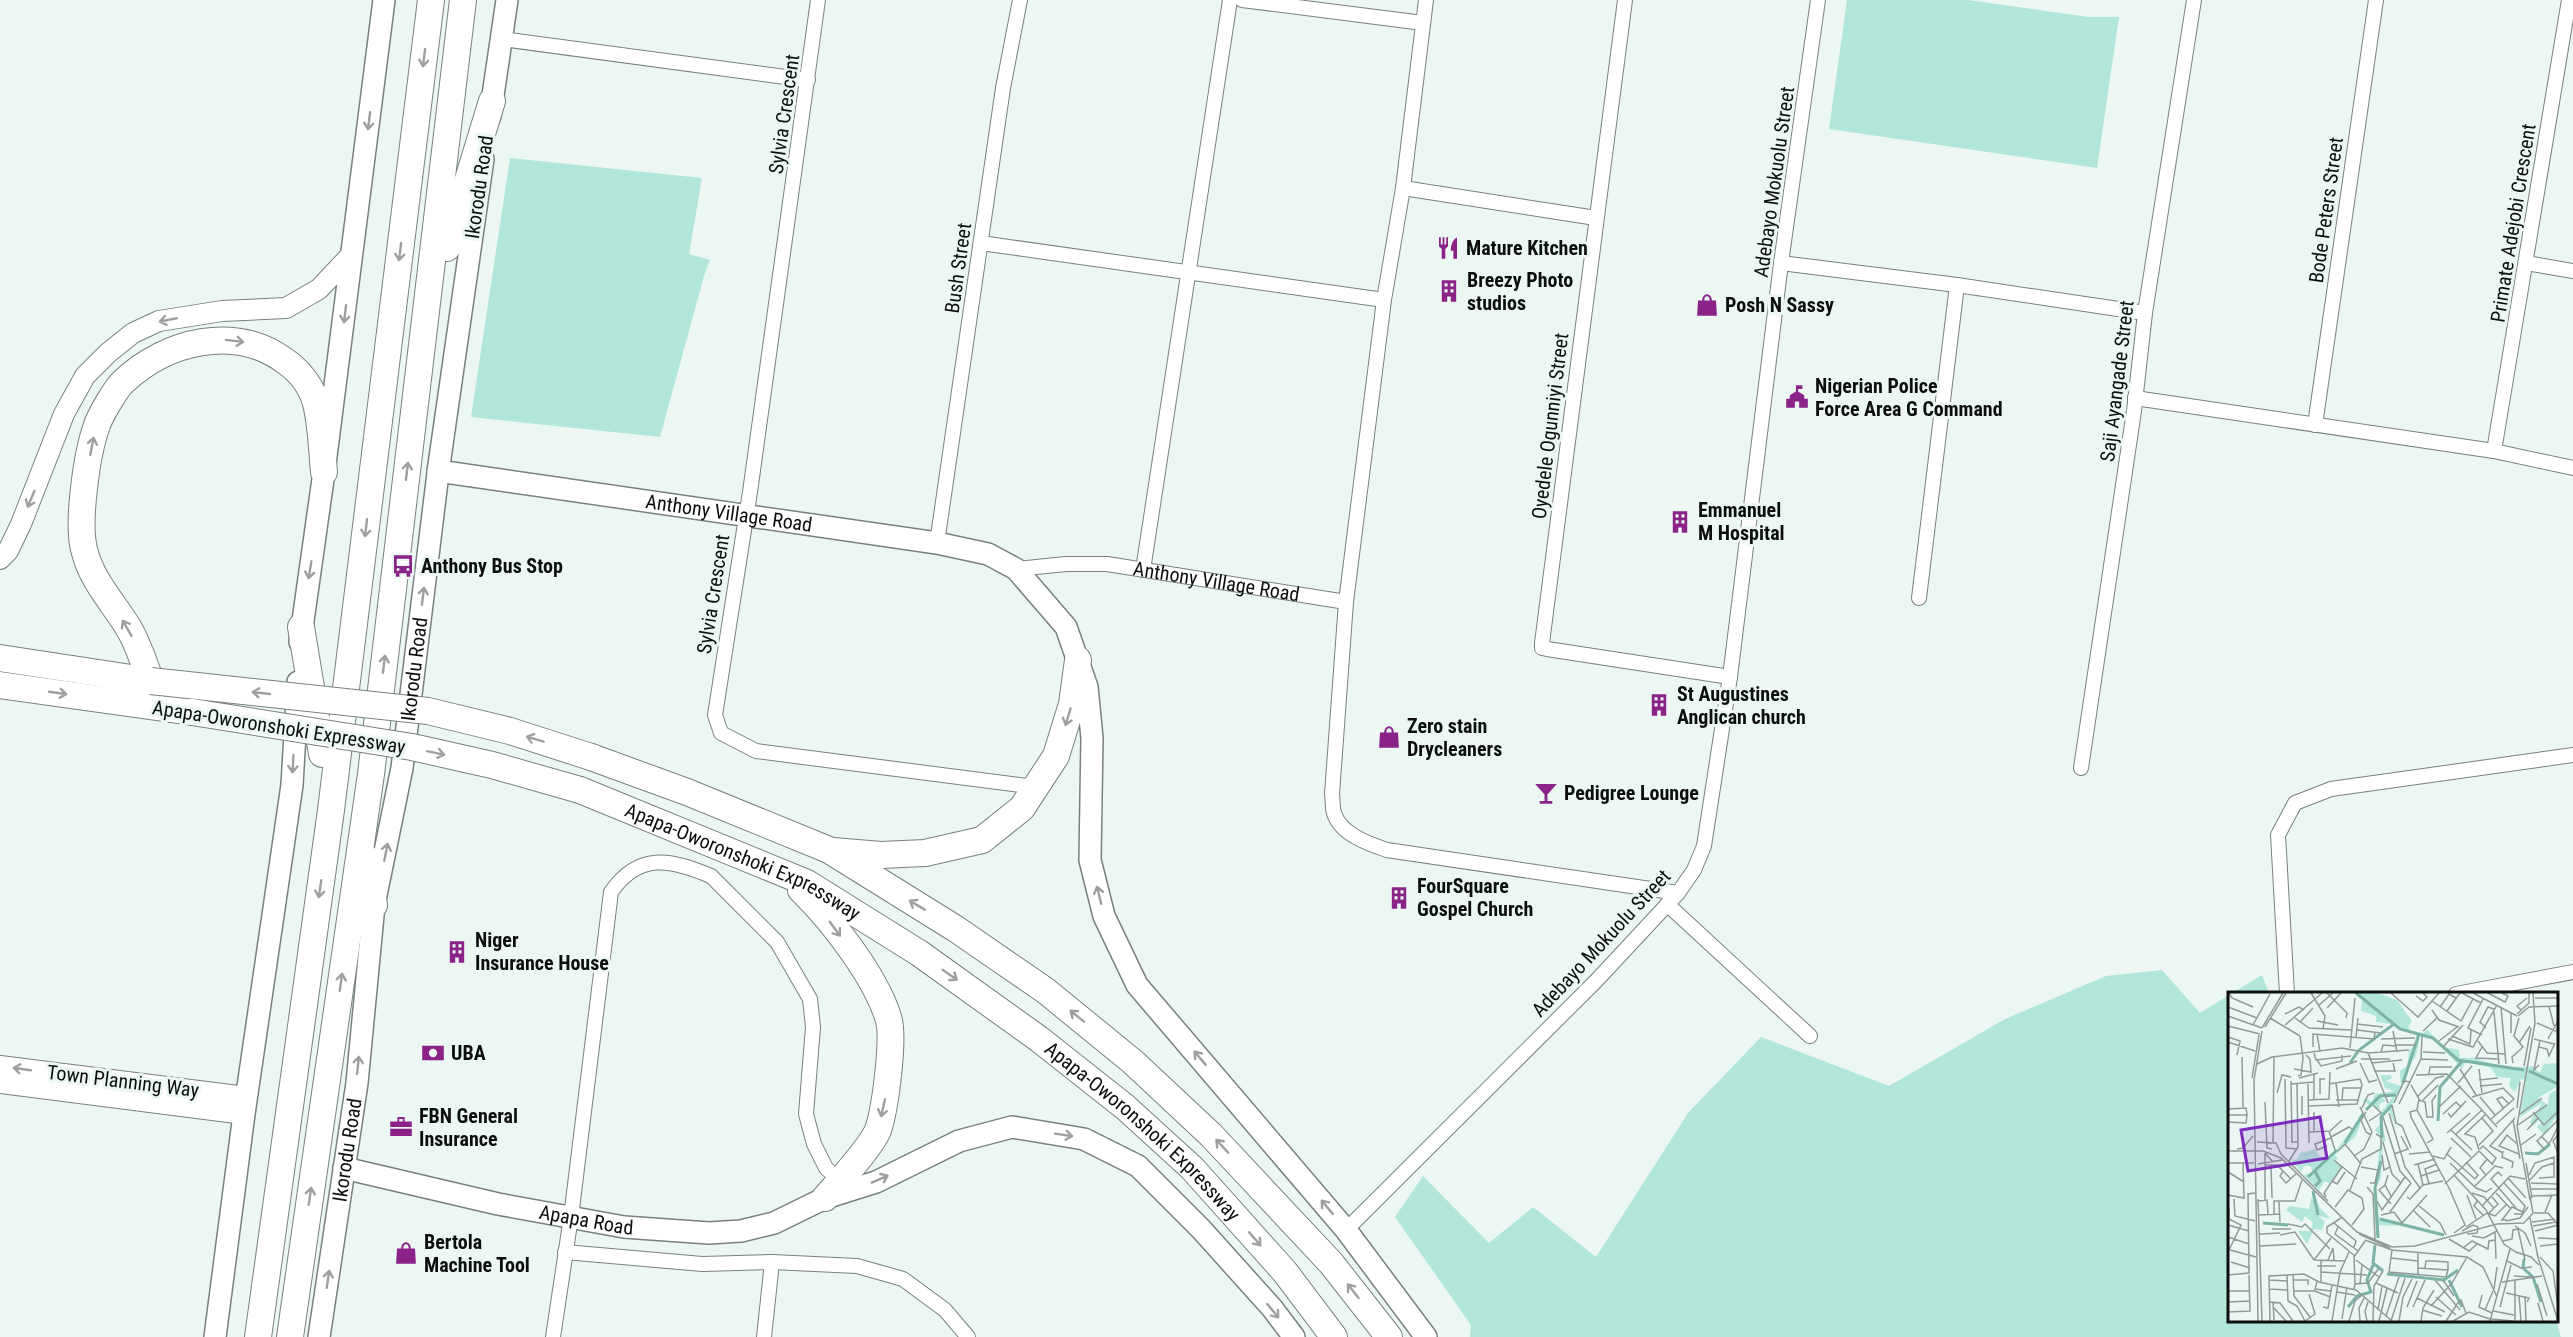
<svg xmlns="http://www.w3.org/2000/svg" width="2573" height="1337" font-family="'Roboto Condensed',sans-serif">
	<rect width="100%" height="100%" fill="#ecf7f4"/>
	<!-- green -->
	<path fill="#b3e6da" d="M1847 0H1968L2089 17H2119L2097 168 1829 129Z
		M510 158 702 178 689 254 710 260 704 276 660 437 471 417Z
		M2162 970 2200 1013 2229 995 2230 1320 2556 1321 2561 1337H1470L1471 1325 1395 1217 1423 1176 1489 1243 1533 1207 1596 1257 1688 1113 1761 1037 1889 1086 2005 1019 2106 976Z
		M2262 975 2269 993H2232Z"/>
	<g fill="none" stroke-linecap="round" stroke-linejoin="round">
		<!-- street casing -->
		<g stroke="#78817f" stroke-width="16">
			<g id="street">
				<path d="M818 0 750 492 715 715 721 733 756 751 1035 787"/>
				<path d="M1242 0 1423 23"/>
				<path d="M1426 0 1403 188 1384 300 1346 602 1332 794C1333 800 1332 807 1334 813 1340 834 1369 844 1387 850L1678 893"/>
				<path d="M1625 0 1542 643V648L1547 649 1730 677"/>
				<path d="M502 39 808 80"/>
				<path d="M1403 188 1596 218"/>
				<path d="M981 243 1384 300"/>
				<path d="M1781 263 1957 285 2145 313"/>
				<path d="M2526 263 2573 271"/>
				<path d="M2135 398 2494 451 2573 468"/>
				<path d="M2315 425 2376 0"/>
				<path d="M2494 451 2569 0"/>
				<path d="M937 543 1003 88 1020 0"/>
				<path id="s1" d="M1016 569 1066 564H1107L1346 602"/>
				<path d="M1143 570 1230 0"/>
				<path d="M1919 598 1957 285"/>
				<path d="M2081 768 2134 411 2145 313 2194 0"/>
				<path d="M1667 904 1810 1036"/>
				<path d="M2287 994 2278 835 2295 803 2331 789 2573 755"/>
				<path d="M2456 994 2573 972"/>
				<path d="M1346 1230 1596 981 1678 893 1694 870 1704 846 1730 677 1781 263 1818 0"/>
				<path d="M565 1252 702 1264 772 1262 857 1266 903 1279 945 1310 968 1337"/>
				<path d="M553 1337 571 1217 611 892C639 852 670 859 711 876L777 942 810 999 813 1027 806 1114 814 1144 826 1168 840 1181"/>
				<path d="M764 1337 772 1262"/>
			</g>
		</g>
		<!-- secondary casing -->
		<g stroke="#78817f" stroke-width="22">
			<path id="secondary" d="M0 559 8 551 21 524 64 414 85 376 108 353 133 333 159 321 222 311 286 308 319 289 352 254
				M0 1066 246 1097
				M0 1083 244 1114"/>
		</g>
		<!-- primary casing -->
		<g stroke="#78817f" stroke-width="24">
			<g id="primary">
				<path d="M490 116 507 0"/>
				<path id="s2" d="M438 471 937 543 988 554 1016 569 1066 627 1087 687 1092 738 1090 860 1104 916 1137 985 1346 1230 1426 1337"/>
				<path d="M300 642 324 472 384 0"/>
				<path id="s3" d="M344 1168 498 1204 624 1227 709 1233 741 1231 774 1223 825 1198 876 1182 959 1141 1012 1127 1084 1139 1138 1166 1201 1229 1272 1308 1294 1337"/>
				<path d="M215 1337 244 1114 292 785 298 682"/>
				<path id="s4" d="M319 1337 357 1083 374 905 402 768 439 465 483 159"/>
			</g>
		</g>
		<!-- highway casing -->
		<g stroke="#78817f" stroke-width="28">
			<g id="highway">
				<path d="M447 248 492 101"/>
				<path d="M301 627 322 754"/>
				<path d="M0 658 151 681"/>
				<path d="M151 681C144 664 138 643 128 627 112 601 91 580 84 549 77 522 87 454 96 428 99 417 116 388 124 381 167 341 235 324 285 361 298 370 310 384 315 400 321 418 322 451 324 472"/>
				<path d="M0 685 192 712"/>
				<path d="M591 757 687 792 829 850 956 929 1046 991 1133 1062 1211 1135 1331 1263 1389 1337"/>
				<path id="s5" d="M580 790 807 883 919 953 1039 1039 1125 1107 1192 1168 1285 1272 1334 1337"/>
				<path d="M833 851 881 855 925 853 982 840 1022 808 1056 756 1072 704 1078 660"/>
				<path d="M366 858 374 905"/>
				<path d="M801 890C832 920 875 976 888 1017 895 1036 885 1110 878 1130 871 1147 838 1183 825 1198"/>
				<path d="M258 1337 331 810 431 0"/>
				<path d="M290 1337 371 774 463 0"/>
			</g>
		</g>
		<!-- street -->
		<use href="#street" stroke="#fff" stroke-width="14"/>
		<!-- secondary -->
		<use href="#secondary" stroke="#fff" stroke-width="20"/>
		<!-- primary -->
		<use href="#primary" stroke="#fff" stroke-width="21"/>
		<!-- highway -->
		<use href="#highway" stroke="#fff" stroke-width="26"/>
		<!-- highway-bridge casing -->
		<g stroke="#78817f" stroke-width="28" stroke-linecap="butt">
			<path id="highway-bridge" d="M151 681 428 711 510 731 591 757
				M192 712 412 747 492 765 580 790"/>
		</g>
		<!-- highway-bridge -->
		<use href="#highway-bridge" stroke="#fff" stroke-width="26"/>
	</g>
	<!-- one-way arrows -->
	<defs><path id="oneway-shaft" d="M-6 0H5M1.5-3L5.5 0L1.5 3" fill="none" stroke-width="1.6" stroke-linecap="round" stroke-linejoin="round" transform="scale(1.5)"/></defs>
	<g stroke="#9e9f9f">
		<use href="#oneway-shaft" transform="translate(424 58) rotate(97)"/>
		<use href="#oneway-shaft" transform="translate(369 121) rotate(97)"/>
		<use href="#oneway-shaft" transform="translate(400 252) rotate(97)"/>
		<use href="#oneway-shaft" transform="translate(345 314) rotate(97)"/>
		<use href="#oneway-shaft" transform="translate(168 320) rotate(169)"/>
		<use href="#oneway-shaft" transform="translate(235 341) rotate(7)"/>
		<use href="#oneway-shaft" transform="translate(92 446) rotate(-79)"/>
		<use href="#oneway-shaft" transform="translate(407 471) rotate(-83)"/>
		<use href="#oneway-shaft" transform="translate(31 499) rotate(113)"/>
		<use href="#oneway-shaft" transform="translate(366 528) rotate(97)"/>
		<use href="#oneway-shaft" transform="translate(310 570) rotate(99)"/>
		<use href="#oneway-shaft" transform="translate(423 596) rotate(-83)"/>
		<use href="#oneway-shaft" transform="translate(127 628) rotate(-120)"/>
		<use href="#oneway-shaft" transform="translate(384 664) rotate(-83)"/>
		<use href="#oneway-shaft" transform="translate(58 693) rotate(8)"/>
		<use href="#oneway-shaft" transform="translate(261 693) rotate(-174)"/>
		<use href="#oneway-shaft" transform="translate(1068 717) rotate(107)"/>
		<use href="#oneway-shaft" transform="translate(535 739) rotate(-163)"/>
		<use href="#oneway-shaft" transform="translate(436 753) rotate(12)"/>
		<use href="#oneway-shaft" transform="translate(293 764) rotate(93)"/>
		<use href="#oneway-shaft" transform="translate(386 852) rotate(-79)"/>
		<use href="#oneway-shaft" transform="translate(320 889) rotate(98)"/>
		<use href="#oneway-shaft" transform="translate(1099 895) rotate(-104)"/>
		<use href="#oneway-shaft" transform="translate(917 905) rotate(-149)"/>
		<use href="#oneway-shaft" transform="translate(835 929) rotate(54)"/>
		<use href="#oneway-shaft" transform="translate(950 975) rotate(35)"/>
		<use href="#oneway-shaft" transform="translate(341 982) rotate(-82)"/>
		<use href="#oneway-shaft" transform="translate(1077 1016) rotate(-141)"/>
		<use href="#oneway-shaft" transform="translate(1200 1058) rotate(-130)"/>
		<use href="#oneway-shaft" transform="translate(358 1065) rotate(-84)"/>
		<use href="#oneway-shaft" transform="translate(22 1069) rotate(-172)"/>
		<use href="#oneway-shaft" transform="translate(883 1108) rotate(103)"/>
		<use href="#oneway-shaft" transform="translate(1064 1135) rotate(9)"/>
		<use href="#oneway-shaft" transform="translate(1222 1146) rotate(-133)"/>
		<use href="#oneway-shaft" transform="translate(880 1179) rotate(-24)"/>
		<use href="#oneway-shaft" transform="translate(310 1196) rotate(-82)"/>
		<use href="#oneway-shaft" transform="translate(1327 1207) rotate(-130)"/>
		<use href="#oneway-shaft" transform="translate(1255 1239) rotate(49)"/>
		<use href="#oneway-shaft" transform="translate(328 1279) rotate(-82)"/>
		<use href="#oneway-shaft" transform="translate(1353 1291) rotate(-128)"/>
		<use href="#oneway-shaft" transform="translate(1273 1311) rotate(51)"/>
	</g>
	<!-- icons -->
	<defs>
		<g id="restaurant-bare" transform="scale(1.8)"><path d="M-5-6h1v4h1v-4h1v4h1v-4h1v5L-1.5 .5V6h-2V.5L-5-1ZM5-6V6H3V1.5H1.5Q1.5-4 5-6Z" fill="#8a2288" stroke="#ecf7f4" stroke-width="2.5" paint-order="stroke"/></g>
		<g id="building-bare" transform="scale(1.8)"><path d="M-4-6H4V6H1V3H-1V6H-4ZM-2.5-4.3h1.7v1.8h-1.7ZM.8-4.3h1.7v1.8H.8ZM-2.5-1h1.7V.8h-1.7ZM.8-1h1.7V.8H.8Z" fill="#8a2288" stroke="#ecf7f4" stroke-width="2.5" paint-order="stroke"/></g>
		<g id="shop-bare" transform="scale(1.8)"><path d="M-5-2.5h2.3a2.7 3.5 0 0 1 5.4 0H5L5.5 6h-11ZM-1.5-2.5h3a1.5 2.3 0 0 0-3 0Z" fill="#8a2288" stroke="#ecf7f4" stroke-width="2.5" paint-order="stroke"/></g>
		<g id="civic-bare" transform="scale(1.8)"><path d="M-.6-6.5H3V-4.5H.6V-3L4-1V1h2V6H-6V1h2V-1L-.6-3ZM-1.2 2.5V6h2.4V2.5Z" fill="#8a2288" stroke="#ecf7f4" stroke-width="2.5" paint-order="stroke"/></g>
		<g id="bus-bare" transform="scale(1.8)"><path d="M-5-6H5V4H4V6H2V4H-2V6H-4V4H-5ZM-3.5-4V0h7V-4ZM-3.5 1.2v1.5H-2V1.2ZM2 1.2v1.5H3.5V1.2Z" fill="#8a2288" stroke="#ecf7f4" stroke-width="2.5" paint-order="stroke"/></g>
		<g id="bar-bare" transform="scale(1.8)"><path d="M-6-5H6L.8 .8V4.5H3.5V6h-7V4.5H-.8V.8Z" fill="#8a2288" stroke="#ecf7f4" stroke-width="2.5" paint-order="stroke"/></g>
		<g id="bank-bare" transform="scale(1.8)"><path d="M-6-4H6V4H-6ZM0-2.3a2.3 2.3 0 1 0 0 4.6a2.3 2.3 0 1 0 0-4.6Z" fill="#8a2288" stroke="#ecf7f4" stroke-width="2.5" paint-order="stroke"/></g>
		<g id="office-bare" transform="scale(1.8)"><path d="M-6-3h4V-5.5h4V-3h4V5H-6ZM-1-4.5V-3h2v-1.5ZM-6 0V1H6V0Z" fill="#8a2288" stroke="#ecf7f4" stroke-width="2.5" paint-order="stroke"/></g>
	</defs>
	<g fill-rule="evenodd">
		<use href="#restaurant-bare" x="1448" y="248"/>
		<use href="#building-bare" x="1449" y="291"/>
		<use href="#shop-bare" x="1707" y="305"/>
		<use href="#civic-bare" x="1797" y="397"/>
		<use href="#building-bare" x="1680" y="522"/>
		<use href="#bus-bare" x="403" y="566"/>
		<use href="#building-bare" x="1659" y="705"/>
		<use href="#shop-bare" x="1389" y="737"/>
		<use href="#bar-bare" x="1546" y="793"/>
		<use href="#building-bare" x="1399" y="898"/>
		<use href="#building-bare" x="457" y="952"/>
		<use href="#bank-bare" x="433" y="1053"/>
		<use href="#office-bare" x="401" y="1127"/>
		<use href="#shop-bare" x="406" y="1253"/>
	</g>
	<g text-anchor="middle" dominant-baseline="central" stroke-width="6" stroke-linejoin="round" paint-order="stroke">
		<!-- street labels -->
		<g font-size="20" fill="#0c0f0e" stroke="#ecf7f4">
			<text transform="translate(784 114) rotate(-82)">Sylvia Crescent</text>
			<text transform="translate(1774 182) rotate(-82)">Adebayo Mokuolu Street</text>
			<text transform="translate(479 187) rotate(-82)">Ikorodu Road</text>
			<text transform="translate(2326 210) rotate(-82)">Bode Peters Street</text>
			<text transform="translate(2513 223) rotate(-81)">Primate Adejobi Crescent</text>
			<text transform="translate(958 268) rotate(-82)">Bush Street</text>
			<text transform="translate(2117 381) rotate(-83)">Saji Ayangade Street</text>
			<text transform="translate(1550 426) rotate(-83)">Oyedele Ogunniyi Street</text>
			<text stroke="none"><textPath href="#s2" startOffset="294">Anthony Village Road</textPath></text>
			<text stroke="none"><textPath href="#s1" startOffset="202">Anthony Village Road</textPath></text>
			<text transform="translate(713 594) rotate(-81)">Sylvia Crescent</text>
			<text stroke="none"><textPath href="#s4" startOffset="675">Ikorodu Road</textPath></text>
			<text transform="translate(279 727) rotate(9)">Apapa-Oworonshoki Expressway</text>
			<text stroke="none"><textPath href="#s5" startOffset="178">Apapa-Oworonshoki Expressway</textPath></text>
			<text transform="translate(1601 943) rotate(-47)">Adebayo Mokuolu Street</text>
			<text transform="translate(123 1081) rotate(7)">Town Planning Way</text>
			<text stroke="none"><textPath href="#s5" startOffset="664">Apapa-Oworonshoki Expressway</textPath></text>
			<text stroke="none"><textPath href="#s4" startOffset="189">Ikorodu Road</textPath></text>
			<text stroke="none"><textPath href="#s3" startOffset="248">Apapa Road</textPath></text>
		</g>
		<!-- poi labels -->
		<g font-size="20" font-weight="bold" fill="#0c0f0e" stroke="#ecf7f4" text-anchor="start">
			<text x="1466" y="248">Mature Kitchen</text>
			<text x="1467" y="280">Breezy Photo<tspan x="1467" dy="23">studios</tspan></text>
			<text x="1725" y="305">Posh N Sassy</text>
			<text x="1815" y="386">Nigerian Police<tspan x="1815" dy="23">Force Area G Command</tspan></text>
			<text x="1698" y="510">Emmanuel<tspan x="1698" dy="23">M Hospital</tspan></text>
			<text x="421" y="566">Anthony Bus Stop</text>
			<text x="1677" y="694">St Augustines<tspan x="1677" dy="23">Anglican church</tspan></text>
			<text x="1407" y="726">Zero stain<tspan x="1407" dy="23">Drycleaners</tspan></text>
			<text x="1564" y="793">Pedigree Lounge</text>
			<text x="1417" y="886">FourSquare<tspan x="1417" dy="23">Gospel Church</tspan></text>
			<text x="475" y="940">Niger<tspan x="475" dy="23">Insurance House</tspan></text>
			<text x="451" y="1053">UBA</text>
			<text x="419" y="1116">FBN General<tspan x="419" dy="23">Insurance</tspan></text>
			<text x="424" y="1242">Bertola<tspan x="424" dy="23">Machine Tool</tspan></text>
		</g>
	</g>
	<!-- overview -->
	<g transform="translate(2228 992)">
		<rect width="330" height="330" fill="#ecf7f4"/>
		<path d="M125 1H150L169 8 184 29 180 35 183 39 196 41 199 37 215 55 231 58 232 66H247L276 76 307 74 306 77 312 80 316 72 330 71V94L310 106 320 113 321 102 330 97V122L316 143 309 135 314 130 311 128 305 134 302 130 314 111 292 125 298 88 293 87 287 100 281 94 283 86 269 85 263 76 238 69 234 77 207 48 192 44 188 64 178 78 176 92 163 114 169 137 161 118 153 127 158 149 155 150 153 186 148 195 151 226 170 230 166 232 170 234 151 233 150 248 146 200 153 145 147 138 152 132 153 120 165 105H153L158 109 151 112 152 118 143 113 138 119 141 112 135 109 137 106 144 110 147 102 166 99 157 96 152 83H163L164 86 158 89 173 94 172 79 179 74 181 59 190 49 188 43 163 32 148 30V24L133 19 134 7ZM137 119 128 144 107 163 110 167 106 168 114 175 102 192 97 189 91 198 76 183 85 180 82 174H76L73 180 63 167 68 168 72 161 87 157 92 165 101 168ZM85 199 92 216 103 227 91 224 97 230 94 238 86 237 79 252 70 239H82L85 231 77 224 74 230 58 218 62 214 81 217Z" fill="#b3e6da"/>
		<path fill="none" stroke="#7db2a6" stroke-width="3" d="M128 1 172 37 205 46 230 68 296 78M122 71 131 58 166 32M301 79 330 92M175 91 191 42M138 118 152 104 168 103M210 129 212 95 235 68M154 146 153 125 164 113M117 151 135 122M297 161 310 162 322 152M87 179 92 189 87 194M80 185 109 158M85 199 90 223M152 227 216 243M35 231 60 233M150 246 147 196 153 169M147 253 145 271 155 279M296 267 295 276 305 285 313 310M159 282 216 288 230 278M221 288 234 315M120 315 129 304 143 300 139 288 145 273"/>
		<path fill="none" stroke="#929a98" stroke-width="1.5" d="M1 1 4 6 25 15M83 1 97 24 95 37M99 1 119 21 118 26M163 1 190 25 211 1M234 1 253 11M245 1 289 24M260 1 277 10 280 4 274 1M188 4 195 9 199 5 195 1M307 6H330M204 9 233 29 245 7M91 13 105 1M321 14 326 34M0 15 29 26M212 15 221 2 228 6M273 15 278 72M99 16 113 1M204 18 211 28 231 35M293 18 289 14 299 6M219 19 232 1M266 20 271 72M57 22 71 15 76 18M289 22 301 11V1M0 24 34 36M290 24 301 15 330 14M42 26 72 44M67 26 81 36 123 38M89 29 110 33M72 30 85 16M309 31 330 40M129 32 155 35M25 33 42 2M57 33 94 1M0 34 32 42M37 35 58 1M34 36 55 1M258 36 252 30 260 15 266 17M129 38 153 41M165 39 169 60M195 39 209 26M283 41V21M89 42 92 60M254 43 240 36 255 7M224 44 242 52 243 38M0 45 12 49 9 63M128 45 130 26M153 47 187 46M220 47 245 55 269 13M306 47 326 52M320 47 330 29M211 49 229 35M250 49 259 61 277 62M0 50 27 59M291 51 302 34M167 53H188M85 55V42L146 47 147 40M215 55 235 33M254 55 248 66 271 67M311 55 319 57 321 64 327 51M122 56 127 6M153 60 155 53 168 54M195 60 217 61M86 61 88 68 123 64M140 61 181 58M14 65 15 115M133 67H162M193 67 220 68M89 68 93 74 114 69V63M132 71 141 90 149 88M143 71 174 68M285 71 284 65 295 55 286 44 291 26M29 72 44 65 114 56 140 61 160 111M311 73 306 78 312 48M296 74 303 36M66 77 83 80 82 67 78 63M108 77 129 69M232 77 248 103M251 77 254 101M146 79H167L165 71M86 82V107M201 82 202 75H224M188 83 219 82 254 118M70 84 73 83 75 66 72 44M24 86 31 43M71 86 90 81M57 87 58 156 69 157M251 88 270 86M63 89 64 150H69M108 91 111 115M230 91 244 74M63 92 86 90M80 92 81 151M183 93 191 107 189 118 205 147 199 151M252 94 274 92M49 101 54 83 63 85M92 102V87H97M74 104V123M189 105 208 86 216 84M244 105 275 96 286 107 263 127M252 105 267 123M80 108 101 107 102 80M108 108H130M114 108 115 96H134M191 108 197 110 199 125H205L204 109 208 103M195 108 210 93M37 110 39 156 44 157M166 111 176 89 183 90M171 112 193 67 194 44M164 113 168 131 174 134 183 156M80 114 129 112 134 93 132 87 101 92M211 115 233 94M134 116 140 103 146 101M289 116 292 90M0 117 18 116 19 123 18 131 0 130M276 117 269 107 274 105 281 112M189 118 182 120 183 125 221 196M86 120V140M138 120 133 128 138 140 143 143M161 121 177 175 192 196M220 121 223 125 238 109M215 122 228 110 233 115M292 122 314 106M0 123H19M155 125 172 179 183 191M310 126 316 133 328 121M285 128 292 167M141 129 153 121 145 113M268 132 286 116M290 133 319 113M223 138 244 158M299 138 310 126 305 120M101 139 107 158M81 140 102 139 114 128M219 141 242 121M228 142 254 118 269 135M330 143 325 149 330 161M103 145 121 135 124 137M314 145 321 152 330 135M223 146 243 165M29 150 48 151 53 162 100 209M45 150 46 65M155 150 164 182 173 191M288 151 279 143 271 154 291 162M251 153 265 139 254 126M293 153 308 142M99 154 89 158 87 152 103 146M9 157 15 156 25 144M252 157 255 154 268 166 264 172M251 158 247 145 237 142 258 122M317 158 309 149 330 128M0 159H35L53 166 129 240 164 255 187 254 269 232 296 231 305 221 302 204M110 159 117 152 133 172M251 159 265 173M275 159 274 165 285 170 284 176M275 161 262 154 287 126M166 162 180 157 173 144M181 162 202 160M219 162 247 187 250 183 238 170M154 163 156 178 162 175M126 164 136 157 144 140 132 115M205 164 216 167 223 155M106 168 129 187M61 169 70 155 69 92M0 171H26M222 171 248 196 258 200 264 196M298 171 304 206M30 172 54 168M190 172 195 193M37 173H49L63 187M43 173 44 206M186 173 207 167M133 175 150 178 147 191H142M55 179 52 184 58 191 69 181M0 180 16 190M160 183 157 193 163 204M226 183 258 218 276 252 289 261M258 183 252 176 259 167M301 183 307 171 326 165V185L311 186M193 184 211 178M274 184 270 180 263 187 288 216M280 186 298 206M302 188 314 175 326 171M104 189 109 192 117 180M276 191 297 214 294 222H286M303 191 330 192M201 192 197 177 209 172M217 192 251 159M157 193 151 198 163 212M139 195 145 202 147 247M246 195 267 174 275 176M221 196 237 233 226 241M303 197H330M122 198 134 167 153 157V145L148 142M244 201 256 205 266 216M268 201 282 216M0 203 16 206 15 171M239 203 248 227M304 204 330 203M98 205 96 201 114 175M179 205 182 207 195 193 215 189M6 207 7 224 27 229M30 207 34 329M37 208V161L45 170M302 208 289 134 307 31 305 1M30 209 39 208 40 222M149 209 154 218 177 185M249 209 246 214 255 223M51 210 52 230M191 214 212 231 218 243M254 214 282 184 297 187M107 215 120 198 134 206 136 217 124 233M1 216V227L13 233 1 258M186 219 202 235M162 220 183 191M317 220 324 203M259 221 267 224 279 212M261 221 270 212 264 205M306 221H320L330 233M46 222V209H67L74 188M31 223 52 222M153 223 166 220 174 231 199 203M113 226 99 235V241L127 264M302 226 310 265M279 228H274L284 215 295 220M278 229 292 226 300 215M304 230 327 227M106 231 128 249 126 255M60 232 74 235 77 232 102 257M0 233 21 239M287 234 297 241 303 254M305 234 328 230M110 235 107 242 130 259M238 235 259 221M44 237H63M234 239 245 233 250 235 249 241 239 242M307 239 330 233M267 241 268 267M32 242 52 241M131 242 162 256M52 243 67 240 86 268M244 244 256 246 269 239M0 245 21 252M310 246 330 247M221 247 241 259 249 252M137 248 164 258 239 265 255 275 269 305M275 249 284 247 285 238 290 237 297 268M32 254 68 252M312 254 330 252M235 256 244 249 260 257 261 249 267 248M2 258 28 265M164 258 161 280 218 285 220 278M288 260 303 265 311 273M309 262 330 329M312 265 325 279 330 315M163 266 190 269M86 268 117 269M86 268 103 246M100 268 105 256 106 268M128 268 151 285M279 269 293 276 304 275M3 270 22 276M89 274H108M190 276 220 278M197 276 198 269H205L220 270V278M93 280 139 283M65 282 66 304 82 325M0 283 21 281 20 202 27 201M59 283 60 309 69 314 77 329M190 283V260M286 284 304 285M41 288 59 289M65 288H80V293M207 288 232 318M215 288 226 304M287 289V329M89 290 87 297 103 299M274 290 314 284M93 291V269M148 291 170 301M127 292 126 265 137 249M132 292 134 273M309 292 319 324M41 297 59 298M126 297 127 292 140 291 151 276M266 297 269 275M0 299H22M65 299H87L102 305M109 300 127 303M278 301 301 306 299 310M254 303 251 315 264 321M291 303 293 329M297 304 298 329M208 305 228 323M189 306 217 320M0 310 22 309M42 310 52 311 65 329M45 310 46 328M310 311 315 329M203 314 224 291 239 265M227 314 233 308 238 321M45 315 58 329M95 315 100 316 104 293M179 315 189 289M185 315 197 288M272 315 283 273M150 318 154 294M194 318 214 324M257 318 265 299M265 319 286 323M0 320 22 319 21 283M158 324 171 285M114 327 119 295M263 327 285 329M30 329 26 88 34 39M42 329 41 284 76 282 91 290 128 298 164 329M77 329 87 322 81 302M104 329 112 280 121 260M121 329 127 309 134 303M132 329 131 316 136 306M139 329 137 319 140 310M145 329 146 294 155 279M151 329 159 296M163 329 177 286M171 329 175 305 184 287M193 329 195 316 206 298M218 329 228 314M225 329 241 320 262 327M262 329 282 257"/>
		<path fill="#7b2cbf" fill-opacity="0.15" stroke="#7b2cbf" stroke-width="3" d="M92 125 99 166 20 179 13 138Z"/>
		<rect width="330" height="330" fill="none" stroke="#0c0f0e" stroke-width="3"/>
	</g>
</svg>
